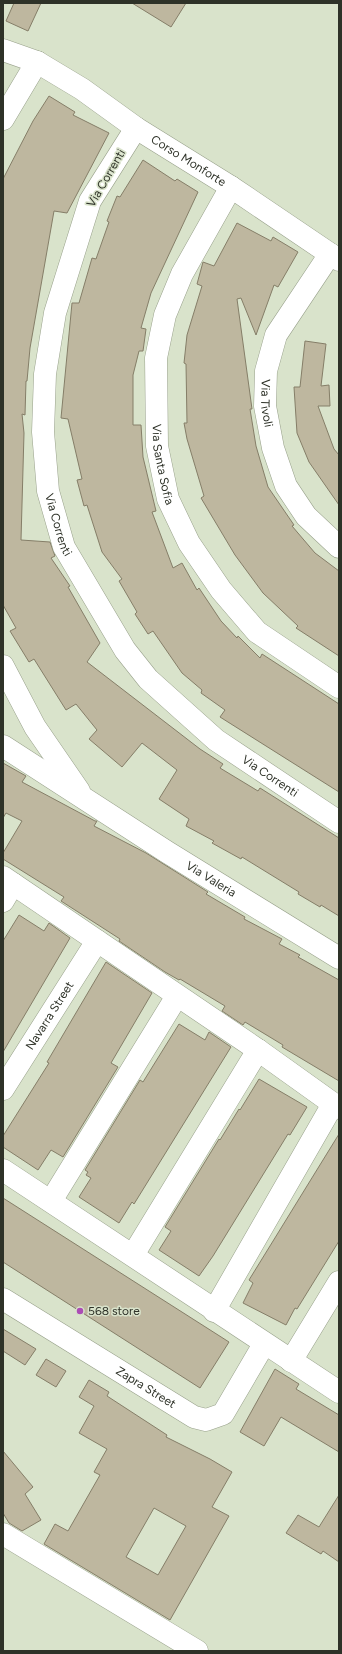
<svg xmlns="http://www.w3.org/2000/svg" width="342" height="1654" font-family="Figtree,sans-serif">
	<rect width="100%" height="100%" fill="#d9e3cb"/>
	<!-- building -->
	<path fill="#beb79f" stroke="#857e68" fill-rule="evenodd" d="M14 3H41L28 31 6 21Z
		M132 3H186L171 27Z
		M49 96 75 112 73 115 109 133 67 213 54 211 30 348 27 381H26L25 415 22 414 24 433 21 540 50 542 55 556 51 558 70 586 68 587 100 643 87 662 200 749 223 764 220 768 258 791 260 788 339 838V916L321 905 320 907 298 894 299 892 242 857 241 859 212 843 214 841 186 826 189 819 159 799 177 770 142 743 122 767 89 739 97 730 76 704 66 710 34 659 29 662 10 631 16 628 3 605V179L33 121Z
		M143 160 175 181 177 179 198 192 151 293 141 328 146 329 143 351H139L133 375V425H141L143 457 156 511 152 512 173 568 182 563 197 590 199 588 221 621 237 638 238 636 260 658 262 654 339 704V792L220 717 225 710 201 693 202 690 182 673 153 631 148 634 135 614 137 612 119 581 122 579 102 552 87 505 84 506 77 480 82 479 68 419 61 418 72 303H79L92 258 96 259 109 222 107 221 117 196 120 197Z
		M237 223 271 241 273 237 298 252 278 287 274 285 256 335 241 298 237 299 252 409H250L256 446 268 487 294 525 292 526 315 553 339 571V656L296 628 298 626 263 593 235 555 201 498 204 496 187 439 184 423H187L186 364 184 363 187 335 202 286 197 284 203 262 214 266Z
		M305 341 326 344 321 386 329 385 330 406H318L334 449 339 455V505L309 462 297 433 294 387H300Z
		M3 763 26 776 22 782 95 821H97L94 826 146 853 208 892 206 894 245 917 244 919 282 939 279 944 300 955 298 957 339 980V1081L282 1047 283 1045 245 1022 243 1025 222 1011 225 1006 180 979 179 980 165 972 119 941 120 939 61 901 64 897 3 859V853L22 821 6 813 3 818Z
		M19 915 44 931 49 923 70 938 3 1052V941Z
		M106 962 152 993 111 1063 118 1067 63 1157 51 1150 38 1170 3 1147V1136L49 1063 47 1062Z
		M179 1024 205 1040 209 1032 231 1047 134 1204 132 1202 119 1223 79 1197 91 1178 86 1175 88 1172 85 1170 140 1080 143 1082Z
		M259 1079 307 1107 290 1135 288 1134 213 1256 199 1276 159 1250 171 1231 165 1227 219 1139 220 1140 239 1109 240 1110Z
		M339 1134V1241L297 1309 295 1308 286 1325 243 1303 253 1283 249 1280Z
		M3 1198 229 1342 200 1388 3 1262Z
		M3 1329 36 1349 25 1365 3 1351Z
		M46 1359 66 1371 56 1387 36 1375Z
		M275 1369 299 1384 296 1389 339 1415V1452L281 1417 264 1446 240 1432Z
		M89 1380 109 1392 107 1396 167 1435 166 1437 210 1459 232 1472 212 1507 229 1516 170 1620 44 1544 55 1524 68 1531 100 1475 94 1472 107 1449 79 1433 94 1406 79 1397ZM154 1508 186 1526 158 1575 126 1557Z
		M3 1451 33 1487 25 1494 41 1520 22 1531 9 1523 3 1513Z
		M339 1495V1562L323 1551 321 1554 286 1533 298 1515 319 1527Z"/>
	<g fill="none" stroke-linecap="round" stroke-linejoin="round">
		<!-- street casing -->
		<g stroke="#98a18b" stroke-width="23">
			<g id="street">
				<path id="s1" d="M3 50 37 62 82 89 136 128 231 187 339 260"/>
				<path d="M3 119 37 62"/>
				<path id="s2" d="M136 128 90 201 55 313 45 374 43 432 48 491 64 547 125 650 148 679 216 740 339 822"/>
				<path id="s3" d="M231 187 182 274 165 315 156 358 157 446 168 499 189 543 221 590 257 632 339 687"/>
				<path id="s4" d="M330 254 276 335 266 371 265 406 273 448 286 486 306 516 339 547"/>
				<path d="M3 666 35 727 79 791"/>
				<path id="s5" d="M3 746 167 852 339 958"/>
				<path d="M3 877 258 1050 339 1108"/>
				<path d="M3 901 13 884"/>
				<path id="s6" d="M3 1089 97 941"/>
				<path d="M3 1170 339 1392"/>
				<path d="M51 1201 177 996"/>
				<path d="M133 1255 258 1050"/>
				<path id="s7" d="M3 1299 194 1417 206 1420 223 1414 264 1344"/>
				<path d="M214 1311 333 1104"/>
				<path d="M291 1361 339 1282"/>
				<path d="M3 1534 197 1651"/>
			</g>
		</g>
		<!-- street -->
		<use href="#street" stroke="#fff" stroke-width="22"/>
	</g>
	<!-- markers -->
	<circle fill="#ab4cb5" stroke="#d9e3cb" stroke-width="1.5" cx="80" cy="1311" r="4"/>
	<g text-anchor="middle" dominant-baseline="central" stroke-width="3" stroke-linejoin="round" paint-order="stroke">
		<!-- street labels -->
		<g font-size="12" fill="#2e3228" stroke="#d9e3cb">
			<text stroke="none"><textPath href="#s1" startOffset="217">Corso Monforte</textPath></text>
			<text transform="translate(106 178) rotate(-60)">Via Correnti</text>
			<text stroke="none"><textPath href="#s4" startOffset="167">Via Tivoli</textPath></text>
			<text stroke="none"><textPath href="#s3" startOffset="295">Via Santa Sofia</textPath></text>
			<text stroke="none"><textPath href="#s2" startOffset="418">Via Correnti</textPath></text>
			<text stroke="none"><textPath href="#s2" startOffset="754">Via Correnti</textPath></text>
			<text stroke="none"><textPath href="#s5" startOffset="247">Via Valeria</textPath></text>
			<text stroke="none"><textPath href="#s6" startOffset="87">Navarra Street</textPath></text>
			<text stroke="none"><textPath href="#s7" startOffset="168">Zapra Street</textPath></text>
		</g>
		<!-- poi labels -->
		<g font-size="12" fill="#2e3228" stroke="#d9e3cb" text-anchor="start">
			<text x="88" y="1311">568 store</text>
		</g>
	</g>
	<!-- border -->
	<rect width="342" height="1654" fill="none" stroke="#2e3228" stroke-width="8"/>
</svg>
